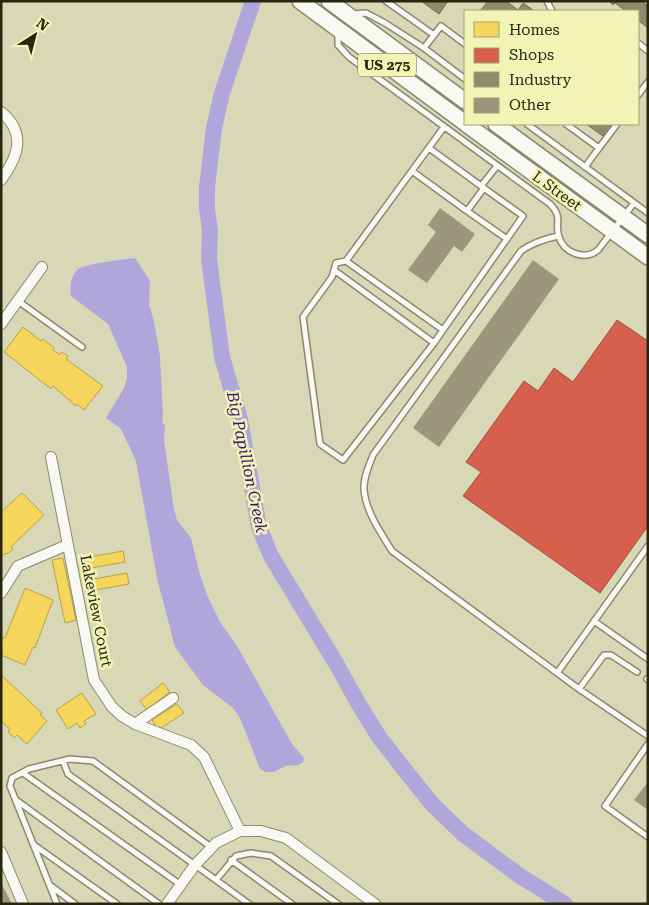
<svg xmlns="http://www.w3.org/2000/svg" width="649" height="905" font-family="'Roboto Serif',serif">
	<rect width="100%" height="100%" fill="#d8d8b7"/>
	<!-- water -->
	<path fill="#afa7db" d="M135 258 150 281 149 304 154 322 160 356 163 415 162 423 165 425 164 440 174 510 177 520 191 538 200 575 207 595 220 622 237 646 292 744 304 758 303 762 299 765 285 766 274 772H265L260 769 240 718 233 708 203 685 175 647 157 578 136 461 122 431 119 427 106 418 124 388 127 378V367L108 324 71 296C70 286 70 274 80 268 87 264 125 259 135 258Z"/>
	<!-- homes -->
	<path fill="#f6d55c" stroke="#b8a145" d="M23 327 41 341 43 339 54 348 53 350 60 355 62 352 68 356 66 359 103 386 84 410 77 404 76 406 53 386 51 389 4 352Z
		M22 493 44 515 11 547 13 549 7 554 6 553 1 557V512Z
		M123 551 125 562 86 569 84 558Z
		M63 558 76 620 65 623 52 560Z
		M127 573 129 584 90 591 88 580Z
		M25 588 53 600 35 648 33 647 25 665 1 655V639L2 637 5 638Z
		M1 675 42 713 40 715 47 721 27 744 17 735 14 738 8 732 10 729 1 721Z
		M163 683 170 692 147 710 140 701Z
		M82 693 96 714 84 721 86 724 80 728 77 723 68 729 56 710Z
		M177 704 184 713 158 730 152 720Z"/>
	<!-- shops -->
	<path fill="#d6604d" stroke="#a24f3a" d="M617 320 648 341V526L600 593 463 496 481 472 466 462 524 381 538 391 554 368 573 382Z"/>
	<!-- industry -->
	<path fill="#8c8c6e" stroke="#6e6e52" d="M421 1H448L439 14Z
		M488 1H506L518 10 523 3 533 10 480 11Z
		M609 1H641L648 6V28L638 20V11H626L615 3 613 5Z
		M586 124H613L603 136Z"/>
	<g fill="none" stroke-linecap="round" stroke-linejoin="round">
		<!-- river -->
		<path stroke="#afa7db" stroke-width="16" d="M253 1 222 93 214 128 207 187V209L210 231 209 259 222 357 240 419 259 527 271 556 337 665 358 703 379 737 404 769 432 804 462 833 520 876 565 904"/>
	</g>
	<!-- building -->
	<path fill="#9a977d" d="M440 208 475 234 462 252 454 246 427 283 408 270 436 232 428 225Z
		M533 260 559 279 439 447 413 428Z
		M648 782V810L634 800Z
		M1 883 12 904H1Z"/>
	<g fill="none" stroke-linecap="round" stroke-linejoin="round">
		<!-- lane casing -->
		<g stroke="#898970" stroke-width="8">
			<path id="lane" d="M386 1 434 35
				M547 1 552 11
				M353 14 366 13 385 23 424 48 465 79
				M338 32V45L349 57 550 204C564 219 554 222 559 237 564 253 585 261 598 250L634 203
				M638 43 648 51
				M424 48 441 26 465 44
				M638 95 648 82
				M527 124 648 213
				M566 124 599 148 585 167
				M444 127 346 261 443 330 523 216 481 186 497 166
				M429 148 481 186
				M599 148 617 124
				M412 171 467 211
				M484 188 467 211 507 239
				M558 236C544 239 532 243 521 251L373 455C369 466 363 478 364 490 366 512 381 533 392 551L579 689 648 736
				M334 270 434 343 343 460 320 444 303 317 332 277 336 263 346 261
				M18 301 82 347
				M434 343 443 330
				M594 621 648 659
				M557 673 648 546
				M647 679 648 680
				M579 689 604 655H611L637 672
				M648 744 605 806 648 837
				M63 761 68 774 216 880 236 856 251 853 271 856 338 904
				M23 773 181 885
				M16 800 159 904
				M34 845 117 904
				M231 860 292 904
				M216 880 249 904
				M51 886 75 904
				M57 904 10 786 12 778 29 769 70 759 93 761 211 847"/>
		</g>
		<!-- street casing -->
		<g stroke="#898970" stroke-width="12">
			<path id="street" d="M1 112C27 133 18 157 1 180
				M1 324 42 267
				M51 457 94 680 112 707 122 716 135 724 191 745 204 757 240 831
				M1 593 18 566 67 545
				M135 724 173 698
				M1 852 23 904
				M167 904 195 865 216 843 240 831H261L286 838 375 904"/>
		</g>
		<!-- primary casing -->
		<g stroke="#898970" stroke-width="18">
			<path id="primary" d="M300 1 465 123
				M329 1 465 101
				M466 124 648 257
				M496 124 648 235"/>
		</g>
		<!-- lane -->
		<use href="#lane" stroke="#f9f9f4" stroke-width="5"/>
		<!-- street -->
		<use href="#street" stroke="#f9f9f4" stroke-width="10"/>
		<!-- primary -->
		<use href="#primary" stroke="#f9f9f4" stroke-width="15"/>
	</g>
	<g text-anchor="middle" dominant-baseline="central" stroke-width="5" stroke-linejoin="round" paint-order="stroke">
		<!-- shield labels -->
		<rect fill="#f2f4b6" stroke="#646441" stroke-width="1" x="358" y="53.5" width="58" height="23" rx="4"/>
		<g font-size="14" font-weight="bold" fill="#27270f">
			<text x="387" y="65">US 275</text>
		</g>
		<!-- street labels -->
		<g font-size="15" fill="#27270f" stroke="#f2f4b6">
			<text transform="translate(557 191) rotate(36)">L Street</text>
			<text transform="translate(96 611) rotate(79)">Lakeview Court</text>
		</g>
		<!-- water labels -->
		<g font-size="16" font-style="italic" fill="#36137b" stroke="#f2f4b6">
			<text transform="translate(247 462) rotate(78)">Big Papillion Creek</text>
		</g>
	</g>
	<!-- border -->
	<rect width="649" height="905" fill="none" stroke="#27270f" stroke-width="5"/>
	<!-- legend -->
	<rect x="464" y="10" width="175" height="115" fill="#f2f4b6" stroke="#a1a273"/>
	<rect x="474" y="22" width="25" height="15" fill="#f6d55c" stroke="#a1a273"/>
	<text x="509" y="35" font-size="15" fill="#27270f">Homes</text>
	<rect x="474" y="48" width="25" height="15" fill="#d6604d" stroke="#a1a273"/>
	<text x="509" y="60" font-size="15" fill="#27270f">Shops</text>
	<rect x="474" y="72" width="25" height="15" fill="#8c8c6e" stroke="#a1a273"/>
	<text x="509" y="85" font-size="15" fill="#27270f">Industry</text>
	<rect x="474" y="98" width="25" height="15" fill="#9a977d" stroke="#a1a273"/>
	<text x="509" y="110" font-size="15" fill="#27270f">Other</text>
	<!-- north arrow -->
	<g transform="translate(35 35) rotate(36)" stroke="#f2f4b6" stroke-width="4" paint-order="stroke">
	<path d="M0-4L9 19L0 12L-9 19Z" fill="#27270f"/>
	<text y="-8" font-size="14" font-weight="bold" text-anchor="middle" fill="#27270f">N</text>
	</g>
</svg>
